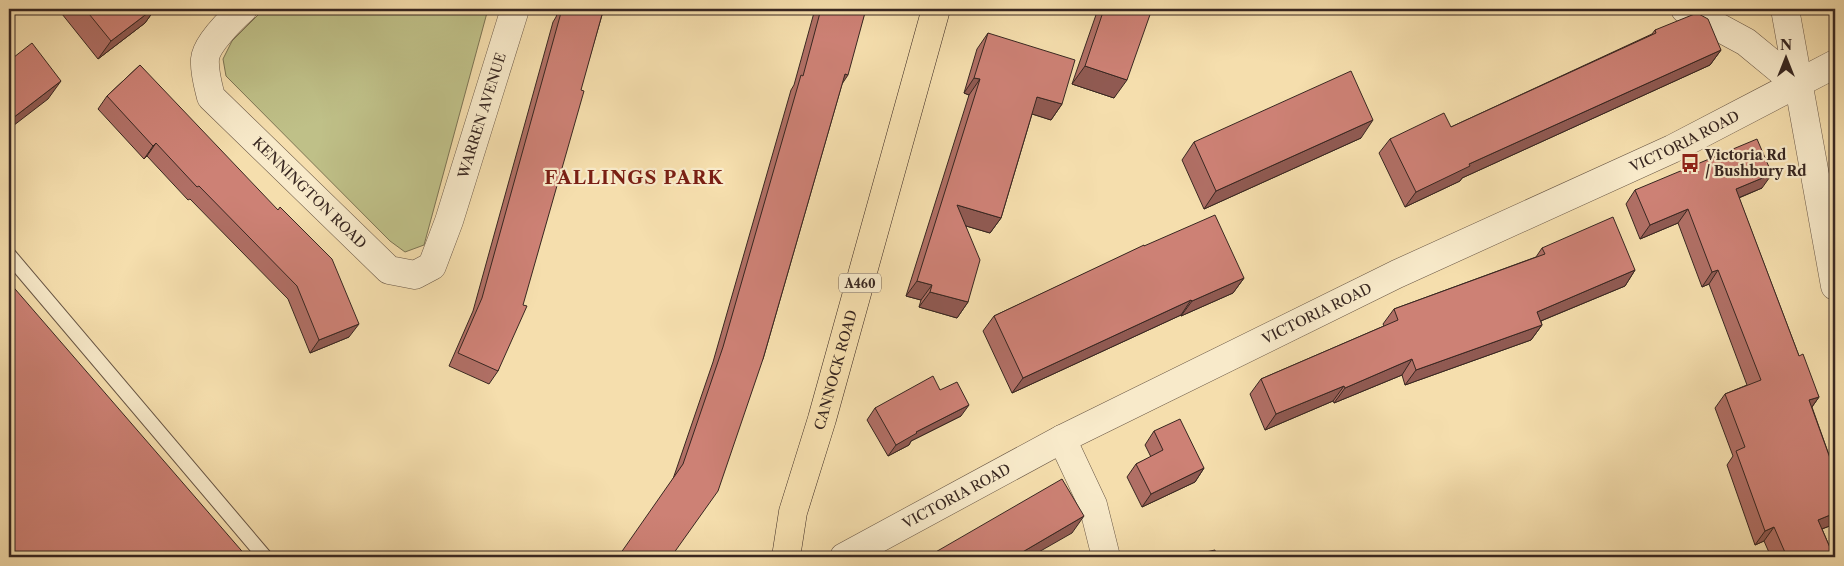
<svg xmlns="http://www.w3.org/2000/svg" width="1844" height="566" font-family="'Libre Caslon Text',serif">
	<rect width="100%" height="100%" fill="#f5dead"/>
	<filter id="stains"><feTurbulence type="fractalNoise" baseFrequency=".004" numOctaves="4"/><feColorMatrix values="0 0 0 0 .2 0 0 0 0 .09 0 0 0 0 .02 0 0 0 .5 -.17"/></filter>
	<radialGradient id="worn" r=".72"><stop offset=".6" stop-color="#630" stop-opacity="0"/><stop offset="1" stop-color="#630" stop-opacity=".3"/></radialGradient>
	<!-- green -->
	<path fill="#bfc088" stroke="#7c7454" d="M264 9H488L424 245 405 252 390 241 226 76 223 59 232 41Z"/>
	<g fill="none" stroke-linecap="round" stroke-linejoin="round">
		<!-- service casing -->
		<g stroke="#675544" stroke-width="16">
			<path id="service" d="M9 255 265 557"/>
		</g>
		<!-- minor casing -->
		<g stroke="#675544" stroke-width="29">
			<g id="minor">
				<path id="s1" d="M243 9C232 19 206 44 205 59 204 72 208 85 211 97L389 270 415 275 432 266 449 221 515 9"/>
				<path d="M1685 9 1746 42 1797 84"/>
				<path d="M1062 439 1093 505 1106 557"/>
			</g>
		</g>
		<!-- tertiary casing -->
		<g stroke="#675544" stroke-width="29">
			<g id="tertiary">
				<path d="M1785 9 1835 286"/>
				<path id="s2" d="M844 557 1062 439 1397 274 1672 149 1835 64"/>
			</g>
		</g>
		<!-- trunk casing -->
		<g stroke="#382721" stroke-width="29">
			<g id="trunk">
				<path id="s3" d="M786 557 793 512 822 419 936 9"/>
			</g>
		</g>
		<!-- service -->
		<use href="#service" stroke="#f8eaca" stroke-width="14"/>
		<!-- minor -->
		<use href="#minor" stroke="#f8eaca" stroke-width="28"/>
		<!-- tertiary -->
		<use href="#tertiary" stroke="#f8eaca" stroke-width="28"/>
		<!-- trunk -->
		<use href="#trunk" stroke="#f5dead" stroke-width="28"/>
	</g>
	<!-- wall -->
	<path fill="#b06f65" stroke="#382721" d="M58 9H155L145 23 98 59Z
		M559 9H605L602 15 498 371 489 384 449 366 473 311 553 22 556 17Z
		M815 9H866L842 84 763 359 673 479 713 362 791 90 794 85Z
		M1098 9H1152L1114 98 1072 84Z
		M1655 30 1721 50 1710 65 1462 178 1460 181 1405 207 1379 153 1390 139 1451 127 1652 34Z
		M988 33 1062 104 1051 120 1032 114 1001 218 990 233 966 226 968 302 957 318 919 307 921 300 906 296 969 95 964 93 977 49Z
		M140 65 349 337 310 353 288 299 190 199 188 200 147 156 144 159 98 109 107 96Z
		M1361 138 1204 209 1182 160 1194 142Z
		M1762 188 1739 198 1799 356 1819 397 1812 407 1835 472V524L1822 529 1834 557H1771L1764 541 1755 545 1727 465 1733 456 1715 408 1725 394 1747 385 1709 284 1702 287 1678 223 1640 239 1626 204 1635 190Z
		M1144 246 1244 278 1233 293 1181 316V315L1012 393 983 331 994 316Z
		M1542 248 1635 270 1625 286 1541 321 1542 325 1531 340 1405 385 1402 375 1334 403 1333 401 1265 430 1250 394 1261 379 1384 326 1383 324 1394 309 1536 257Z
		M940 390 961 416 911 441 909 445 888 456 867 420 875 408Z
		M1154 431 1204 468 1195 482 1142 507 1127 477 1136 464 1151 457 1145 445Z"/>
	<!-- shaded-wall -->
	<path fill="#905a52" stroke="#382721" d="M153 9H155L145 23 98 59 111 41Z
		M1721 50 1710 65 1462 178 1460 181 1405 207 1416 192 1469 164Z
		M1085 66 1127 80 1114 98 1072 84Z
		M845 74 848 75 838 90Z
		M974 78 980 79 969 95 964 93Z
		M61 81 48 99 9 129V121Z
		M1037 97 1062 104 1051 120 1026 112Z
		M1373 120 1361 138 1204 209 1216 191Z
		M156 143 147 156 144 159 153 146Z
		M1772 174 1762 188 1726 203 1736 189Z
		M957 205 1001 218 990 233 946 220Z
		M1688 209 1678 223 1640 239 1650 225Z
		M1635 270 1625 286 1526 327 1537 312Z
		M1718 270 1709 284 1702 287 1712 272Z
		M1244 278 1233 293 1181 316 1192 301Z
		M917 281 932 285 921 300 906 296Z
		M930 292 968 302 957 318 919 307Z
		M1191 300 1181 315 1012 393 1023 378Z
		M359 324 349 337 310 353 319 340Z
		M1542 325 1531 340 1405 385 1416 370Z
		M1412 359 1402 375 1334 403 1345 388Z
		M1344 386 1333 401 1265 430 1276 414Z
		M1819 397 1809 411V400Z
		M969 405 961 416 911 441 909 445 888 456 896 445 916 432Z
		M1204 468 1195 482 1142 507 1151 494Z
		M1835 513V524L1808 534 1818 520Z
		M1084 516 1072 533 1030 557H1014Z
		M1774 527 1764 541 1755 545 1765 531Z"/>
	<!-- building -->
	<path fill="#cd8175" stroke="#382721" d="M85 9H153L111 41Z
		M562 9H605L604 12 603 11 581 90 584 91 523 305 527 306 498 371 458 353 482 298Z
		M821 9H866L848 75 845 74 763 359 718 491 671 557H618L683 464 723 347 801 75 803 76Z
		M1104 9H1152L1127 80 1085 66Z
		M1697 13 1708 19 1721 50 1469 164 1470 166 1416 192 1390 139 1444 113 1451 127 1656 33 1655 30Z
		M988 33 1075 60 1062 104 1037 97 1001 218 957 205 980 260 968 302 930 292 932 285 917 281 980 79 974 78Z
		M32 43 61 81 9 121V61Z
		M140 65 278 210 280 207 332 259 359 324 319 340 297 286 199 186 197 187 156 143 153 146 107 96Z
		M1351 71 1373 120 1216 191 1194 142Z
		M1757 139 1772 174 1736 189 1799 356 1803 354 1819 397 1809 400 1835 472V513L1818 520 1834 557H1787L1774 527 1765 531 1736 451 1745 447 1725 394 1761 380 1718 270 1712 272 1688 209 1650 225 1635 190Z
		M1215 215 1244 278 1192 301 1191 300 1023 378 994 316 1144 245V246Z
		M1613 217 1635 270 1537 312 1542 325 1416 370 1412 359 1345 388 1344 386 1276 414 1261 379 1398 320 1394 309 1545 254 1542 248Z
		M9 282 247 557H9Z
		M933 376 940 390 957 382 969 405 916 432 917 433 896 445 875 408Z
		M1180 419 1204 468 1151 494 1136 464 1163 450 1154 431Z
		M1062 479 1084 516 1014 557H927Z
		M1215 550 1216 557H1183Z
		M1525 553 1526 557H1509Z"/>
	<!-- icons -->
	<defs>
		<g id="bus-bare" transform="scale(1.5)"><path d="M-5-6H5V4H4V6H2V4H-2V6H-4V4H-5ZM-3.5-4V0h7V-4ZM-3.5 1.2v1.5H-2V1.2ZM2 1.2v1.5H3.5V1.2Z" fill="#8f2418" stroke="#f8eaca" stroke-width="2.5" paint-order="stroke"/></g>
	</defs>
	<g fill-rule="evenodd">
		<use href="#bus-bare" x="1690" y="163"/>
	</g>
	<g text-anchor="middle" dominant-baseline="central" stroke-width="4.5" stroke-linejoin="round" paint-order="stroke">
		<!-- shield labels -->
		<rect fill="#f8eaca" stroke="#726254" stroke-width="1" x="839" y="273.5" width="42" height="19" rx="4"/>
		<g font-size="12" font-weight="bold" fill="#382721">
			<text x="860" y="283">A460</text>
		</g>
		<!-- street labels -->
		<g font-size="14" fill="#382721" stroke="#f8eaca">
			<text stroke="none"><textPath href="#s1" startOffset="555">WARREN AVENUE</textPath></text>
			<text stroke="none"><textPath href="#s2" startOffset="938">VICTORIA ROAD</textPath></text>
			<text stroke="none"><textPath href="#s1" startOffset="240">KENNINGTON ROAD</textPath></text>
			<text stroke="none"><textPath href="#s2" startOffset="532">VICTORIA ROAD</textPath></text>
			<text stroke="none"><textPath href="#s3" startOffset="194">CANNOCK ROAD</textPath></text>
			<text stroke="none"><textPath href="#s2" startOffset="128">VICTORIA ROAD</textPath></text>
		</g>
		<!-- poi labels -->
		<g font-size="14" font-weight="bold" fill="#382721" stroke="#f8eaca" text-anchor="start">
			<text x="1705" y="155">Victoria Rd<tspan x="1705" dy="16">/ Bushbury Rd</tspan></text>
		</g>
		<!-- district labels -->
		<g font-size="19" font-weight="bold" letter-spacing="1" fill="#7a1f14" stroke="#f8eaca">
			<text x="634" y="177">FALLINGS PARK</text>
		</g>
	</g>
	<!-- margin -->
	<rect width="1844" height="566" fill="none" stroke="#f5dead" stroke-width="30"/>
	<rect x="10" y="10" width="1824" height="546" fill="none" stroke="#382721" stroke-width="2.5"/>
	<rect x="15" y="15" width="1814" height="536" fill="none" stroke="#382721"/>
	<!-- north arrow -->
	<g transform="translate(1786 58)" stroke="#f8eaca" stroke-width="4" paint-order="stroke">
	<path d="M0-4L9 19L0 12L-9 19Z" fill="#382721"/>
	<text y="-8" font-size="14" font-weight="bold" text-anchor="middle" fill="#382721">N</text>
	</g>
	<rect width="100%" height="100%" filter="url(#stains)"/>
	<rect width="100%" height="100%" fill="url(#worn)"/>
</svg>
